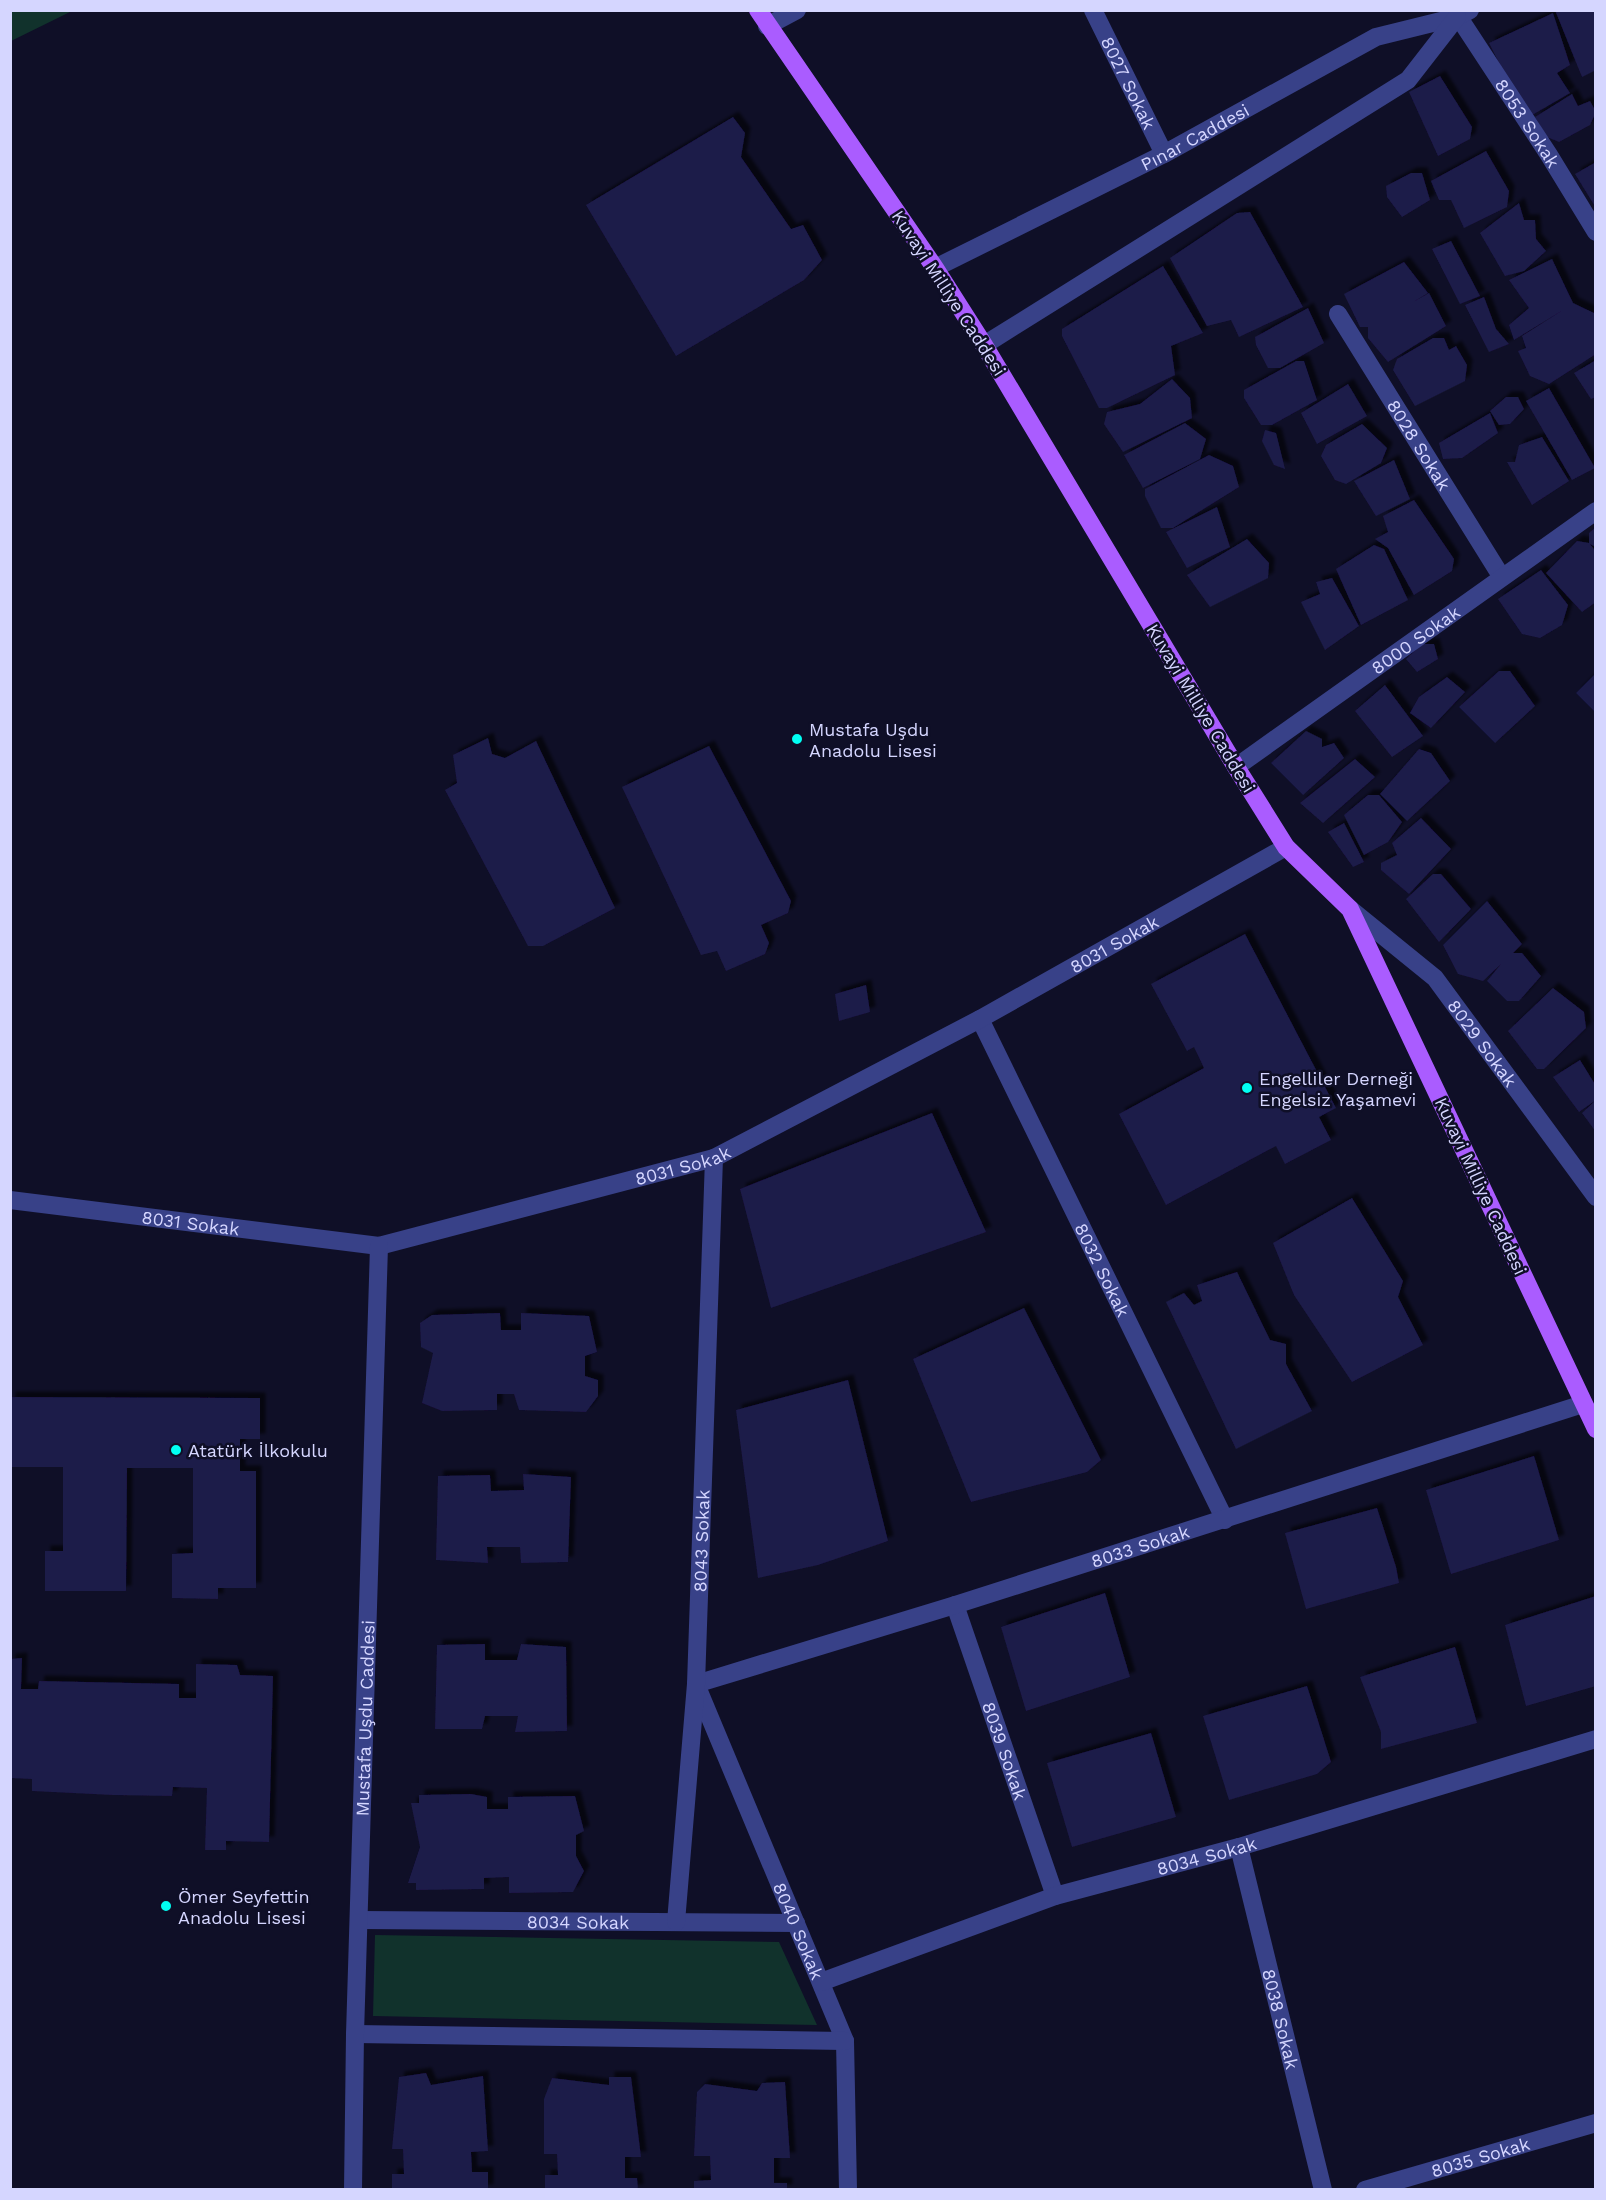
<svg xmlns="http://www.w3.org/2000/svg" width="1606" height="2200" font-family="'Work Sans',sans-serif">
	<defs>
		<filter id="shadow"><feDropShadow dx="5.5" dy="-5.5" stdDeviation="1.5" flood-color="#0009"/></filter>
	</defs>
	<rect width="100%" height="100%" fill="#0f0f27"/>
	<!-- green -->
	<path fill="#11322c" d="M11 10H72V11L11 41Z
		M375 1935 779 1942 817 2025 373 2016Z"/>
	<!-- building -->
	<path fill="#1d1a49" filter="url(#shadow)" d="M1555 10H1596V70L1582 77Z
		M1553 13 1570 65 1557 73 1570 93 1527 118 1489 43Z
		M1440 76 1472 127 1470 139 1438 156 1409 92Z
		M1572 94 1578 106 1590 101 1596 112 1590 125 1559 142 1547 137 1535 117Z
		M733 117 745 133 741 157 791 229 803 225 822 260 804 280 676 356 586 205Z
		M1486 151 1509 191 1507 207 1464 228 1451 200H1439L1431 181Z
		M1596 162V208L1575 174Z
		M1411 173H1422L1430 200 1402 217 1387 197 1386 186Z
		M1519 203 1524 220H1535L1536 239 1546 251 1524 271 1505 276 1480 233Z
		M1250 212 1303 307 1239 337 1231 320 1207 326 1170 258 1237 213Z
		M1451 241 1480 296 1460 304 1432 249Z
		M1552 259 1573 303 1596 314V354L1549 384 1530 376 1518 351 1526 348 1522 336 1563 310 1514 340 1509 325 1529 308 1509 280Z
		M1404 262 1428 293 1413 302 1429 293 1446 326 1388 362 1368 338V327H1360L1344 294Z
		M1163 266 1203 333 1171 346 1175 375 1107 408H1099L1062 336V329Z
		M1484 297 1496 329 1509 344 1489 352 1465 305Z
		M1308 308 1324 343 1280 368H1268L1256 345 1255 337Z
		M1433 338H1444L1449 350 1456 346 1467 365 1465 381 1415 406 1393 370 1397 359Z
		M1596 360V397L1591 399 1574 373Z
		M1296 361H1304L1317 400 1272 425H1261L1244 398V390Z
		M1172 379 1190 398 1192 418 1123 452 1104 424 1107 412 1140 404Z
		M1348 384 1367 416 1317 444 1301 413Z
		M1549 388 1595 468 1572 480 1526 401Z
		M1506 397H1518L1524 409 1510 424 1499 425 1490 411Z
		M1490 413 1498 433 1462 458 1443 459 1439 443Z
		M1185 423 1206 439 1200 459 1143 488 1124 455Z
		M1362 424 1387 448 1381 463 1346 484 1335 480 1321 456 1326 445Z
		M1265 430 1276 433 1285 469 1274 465 1262 441Z
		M1542 437 1569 481 1532 505 1507 462H1515L1519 445Z
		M1209 455 1233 466 1239 487 1173 528H1161L1145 496V489Z
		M1394 460 1410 499 1376 516 1354 481Z
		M1414 500 1454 559 1452 571 1414 595 1388 548 1375 539 1388 532 1383 516Z
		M1217 507 1230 547 1187 568 1166 532Z
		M1596 527V547L1590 544 1596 552V602L1582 612 1546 573 1577 541 1589 543V533Z
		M1247 539 1269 563 1268 578 1210 607 1187 575Z
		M1374 545 1384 549 1408 600 1361 625 1336 569Z
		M1541 570 1568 605 1562 625 1540 638 1522 634 1498 599Z
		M1332 578 1359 626 1325 650 1301 602 1320 594 1316 582Z
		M1422 644H1434L1438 659 1417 672 1406 659Z
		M1499 671H1510L1535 706 1495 743 1459 707Z
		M1596 673V713L1576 693Z
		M1447 677 1465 692 1431 728 1410 713 1419 697Z
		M1385 685 1423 736 1392 757 1355 711Z
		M1306 731 1322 739V747L1334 743 1344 758 1303 795 1271 763Z
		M488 738 492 754 505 758 536 741 615 908 543 946H528L445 790 457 783 453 755Z
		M709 746 791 901 788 913 761 925 769 943 765 954 726 971 717 951 701 955 622 787Z
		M1419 749 1431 753 1450 781 1407 821 1380 794Z
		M1355 759 1375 777 1323 823 1300 803Z
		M1368 795H1379L1402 822 1388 842 1364 855 1344 815Z
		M1421 818 1451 849 1409 894 1381 870V863L1397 855 1392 843Z
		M1344 823 1364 862 1353 867 1328 832Z
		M1433 874H1441L1471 909 1439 942 1406 899Z
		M1487 901 1522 944 1513 953H1522L1541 976 1519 1001H1507L1487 981 1501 964 1483 981 1458 974 1443 945Z
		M1245 934 1336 1108 1319 1117 1331 1140 1285 1164 1276 1146 1166 1205 1119 1114 1204 1068 1194 1047 1187 1051 1151 984Z
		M866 985 870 1012 839 1021 835 994Z
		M1553 988 1584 1012 1586 1028 1544 1069H1537L1508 1031Z
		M1580 1060 1596 1086V1100L1579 1112 1553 1077Z
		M1596 1100V1132L1582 1113Z
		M932 1113 986 1232 771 1308 740 1189Z
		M1352 1198 1403 1281 1398 1297 1423 1345 1352 1382 1294 1295 1273 1243Z
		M1237 1272 1270 1340 1286 1344V1364L1312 1411 1236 1449 1166 1302 1184 1293 1194 1305 1202 1301 1197 1285Z
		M1024 1308 1101 1460 1087 1472 971 1502 913 1359Z
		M500 1313 501 1330H521V1313L589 1316 597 1352 585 1356V1376L598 1380V1396L586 1412 519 1410 514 1394H497V1410L442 1411 422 1403 433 1353 421 1347 420 1323 432 1315Z
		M848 1380 888 1541 818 1565 758 1578 736 1410Z
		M10 1397 260 1398V1439H240V1471H256V1588H218V1599L172 1598V1554L193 1553V1468H127L126 1591H45V1551H63V1467H10Z
		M1534 1456 1559 1540 1451 1574 1426 1490Z
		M523 1474 571 1477 568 1562 521 1563 520 1547H487L488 1563 436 1560 438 1476 490 1475 491 1491 524 1490Z
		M1377 1508 1396 1567 1399 1583 1306 1609 1285 1533Z
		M1105 1593 1130 1677 1026 1711 1001 1627Z
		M1596 1596V1686L1526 1706 1505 1625Z
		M485 1644V1660H517L521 1644 566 1647 567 1731 515 1732 518 1716H485L482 1729H435L437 1645Z
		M1455 1647 1477 1723 1381 1749V1732L1360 1677Z
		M22 1658 21 1689H38L39 1681 179 1684V1698H196V1664L237 1665 240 1675 273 1676 269 1842 226 1841V1850H205L207 1788 173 1787 172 1796 113 1795 32 1791V1779L10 1778V1659Z
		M1307 1686 1331 1762 1317 1774 1229 1800 1203 1716Z
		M1151 1733 1176 1817 1072 1847 1047 1763Z
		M471 1794 487 1797V1809H508V1797L575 1796 584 1831 576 1835V1856L584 1871 573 1892 509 1893V1877L484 1878V1889L416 1890V1883H408L420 1847 411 1803H419V1795Z
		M426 2073 431 2085 483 2076 488 2151 471 2152 472 2172H488V2190H392V2174H404L403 2149H392L399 2077Z
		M609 2077H631L641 2157H625V2178H637L638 2190H545V2175H558L557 2154H544V2099L552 2078 609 2085Z
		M785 2082 790 2158H774V2183H787V2190H694V2181L711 2180 710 2156H694L697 2092 705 2084 757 2091 762 2083Z"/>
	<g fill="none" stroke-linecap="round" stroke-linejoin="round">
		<!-- minor -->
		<g stroke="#384188" stroke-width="18">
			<path id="s1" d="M1093 10 1164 154"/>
			<path id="s2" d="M1454 10 1549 155 1596 232"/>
			<path d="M767 26 797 10"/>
			<path id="s3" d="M935 268 1164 154 1376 37 1457 17 1470 10"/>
			<path id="s4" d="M1338 314 1501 576"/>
			<path d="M984 345 1408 80 1457 17"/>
			<path id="s5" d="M1236 767 1596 511"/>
			<path id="s6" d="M1350 909 1435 978 1596 1197"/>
			<path id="s7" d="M980 1019 1225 1520"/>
			<path id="s8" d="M10 1200 379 1246 714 1158 980 1019 1286 847"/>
			<path id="s9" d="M955 1605 1055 1896"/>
			<path id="s10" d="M696 1684 955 1605 1583 1404"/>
			<path id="s11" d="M698 1689 845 2041 848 2190"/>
			<path id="s12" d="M1239 1847 1323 2190"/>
			<path id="s13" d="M359 1920 796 1923"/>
			<path id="s14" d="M676 1922 696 1684 714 1158"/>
			<path id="s15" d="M821 1982 1055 1896 1239 1847 1596 1739"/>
			<path d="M355 2034 845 2041"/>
			<path id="s16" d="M353 2190 355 2034 379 1246"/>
			<path id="s17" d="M1365 2190 1596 2123"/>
		</g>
		<!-- major -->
		<path stroke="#aa5cff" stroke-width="18" d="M758 10 935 268 984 345 1236 767 1286 847 1350 909 1596 1429"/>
	</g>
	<!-- markers -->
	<g fill="#01fff3" stroke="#0f0f27" stroke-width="2">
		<circle cx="797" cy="739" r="6"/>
		<circle cx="1247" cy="1088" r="6"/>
		<circle cx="176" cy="1450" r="6"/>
		<circle cx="166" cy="1906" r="6"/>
	</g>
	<g text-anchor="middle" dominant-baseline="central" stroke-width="5" stroke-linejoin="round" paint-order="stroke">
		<!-- street labels -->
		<g font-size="18" fill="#d5d6ff" stroke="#0f0f27">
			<text stroke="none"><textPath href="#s1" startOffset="81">8027 Sokak</textPath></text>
			<text stroke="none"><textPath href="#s2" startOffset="135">8053 Sokak</textPath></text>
			<text stroke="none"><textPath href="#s3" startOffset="291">Pınar Caddesi</textPath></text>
			<text transform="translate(949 293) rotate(57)">Kuvayi Milliye Caddesi</text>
			<text stroke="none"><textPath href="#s4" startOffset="154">8028 Sokak</textPath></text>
			<text stroke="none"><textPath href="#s5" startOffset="220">8000 Sokak</textPath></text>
			<text transform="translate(1201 708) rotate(59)">Kuvayi Milliye Caddesi</text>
			<text stroke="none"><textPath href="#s8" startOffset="1172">8031 Sokak</textPath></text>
			<text stroke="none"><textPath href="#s6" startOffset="190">8029 Sokak</textPath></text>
			<text stroke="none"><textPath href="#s8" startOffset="686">8031 Sokak</textPath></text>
			<text transform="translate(1481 1186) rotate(65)">Kuvayi Milliye Caddesi</text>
			<text stroke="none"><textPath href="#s8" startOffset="182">8031 Sokak</textPath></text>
			<text stroke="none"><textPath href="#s7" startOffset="279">8032 Sokak</textPath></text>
			<text stroke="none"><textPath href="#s14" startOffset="382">8043 Sokak</textPath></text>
			<text stroke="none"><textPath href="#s10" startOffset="465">8033 Sokak</textPath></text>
			<text stroke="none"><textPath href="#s16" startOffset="472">Mustafa Uşdu Caddesi</textPath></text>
			<text stroke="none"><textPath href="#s9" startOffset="154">8039 Sokak</textPath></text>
			<text stroke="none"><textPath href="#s15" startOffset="406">8034 Sokak</textPath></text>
			<text stroke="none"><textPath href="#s13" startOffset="219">8034 Sokak</textPath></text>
			<text stroke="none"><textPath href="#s11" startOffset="262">8040 Sokak</textPath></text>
			<text stroke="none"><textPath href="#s12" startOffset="177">8038 Sokak</textPath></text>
			<text stroke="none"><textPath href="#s17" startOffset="120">8035 Sokak</textPath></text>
		</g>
		<!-- poi labels -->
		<g font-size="18" fill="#d5d6ff" stroke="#0f0f27" text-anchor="start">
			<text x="809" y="729">Mustafa Uşdu<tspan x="809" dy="21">Anadolu Lisesi</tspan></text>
			<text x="1259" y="1078">Engelliler Derneği<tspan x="1259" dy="21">Engelsiz Yaşamevi</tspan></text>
			<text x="188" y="1450">Atatürk İlkokulu</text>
			<text x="178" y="1896">Ömer Seyfettin<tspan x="178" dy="21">Anadolu Lisesi</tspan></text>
		</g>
	</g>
	<!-- border -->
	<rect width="1606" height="2200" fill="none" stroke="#d5d6ff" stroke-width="24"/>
</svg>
